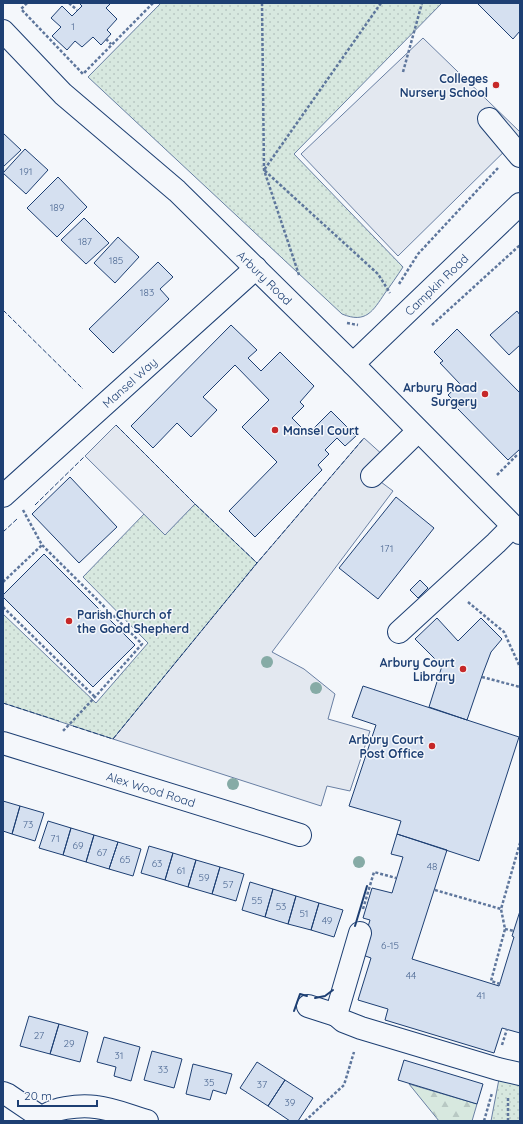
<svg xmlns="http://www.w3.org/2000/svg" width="523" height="1124" font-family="Quicksand,sans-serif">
	<defs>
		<pattern id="grass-dots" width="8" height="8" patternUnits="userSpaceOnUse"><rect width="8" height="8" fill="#d7e8df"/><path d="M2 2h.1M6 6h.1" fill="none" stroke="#b8c8c3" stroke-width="1.8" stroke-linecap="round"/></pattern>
		<pattern id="forest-firs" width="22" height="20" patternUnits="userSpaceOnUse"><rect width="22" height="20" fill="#d7e8df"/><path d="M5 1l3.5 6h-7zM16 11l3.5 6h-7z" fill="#b8c8c3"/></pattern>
	</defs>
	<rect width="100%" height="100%" fill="#f4f7fb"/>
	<!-- grass -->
	<path fill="url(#grass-dots)" stroke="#687fa3" d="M161 3H442L294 154 403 267C397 276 391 285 385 293 373 311 366 324 342 314L88 77Z
		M195 504 257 563 113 739 3 703V614L96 703 148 643 83 577 144 514 165 534Z
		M499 1079 520 1083V1121H491Z"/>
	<!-- forest -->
	<path fill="url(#forest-firs)" stroke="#687fa3" d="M409 1084 477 1104 472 1121H439Z"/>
	<!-- parking -->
	<path fill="#e3e8f0" stroke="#687fa3" d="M423 38 520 132V136L398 256 301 154Z
		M116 425 195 504 165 535 85 456Z
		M364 438 395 466 381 482 393 491 272 652 304 669 335 694 328 719 370 731 350 791 327 786 321 806 113 739 257 563Z"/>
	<!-- building -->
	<path fill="#d5e0f0" stroke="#1d3f73" d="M79 3H111L106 8 117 19 107 30 111 34 101 45 93 37 82 47 75 41 67 50 52 36 61 27 51 18 62 6 72 16 82 6Z
		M477 3H520V31L513 39Z
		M3 133 21 150 3 167Z
		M25 149 48 170 26 194 3 173Z
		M58 177 87 207 57 237 27 208Z
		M84 218 109 243 86 264 61 240Z
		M118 237 139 257 115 283 94 263Z
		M158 262 173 277 160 289 169 299 113 353 89 329Z
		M517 311 520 315V345L509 355 490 335Z
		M231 325 257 350 248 358 261 371 280 352 314 386 300 402 304 406 292 418 308 434 331 411 356 436 345 446 337 438 325 450 329 454 318 465 322 470 255 537 229 511 277 462 242 427 269 400 235 365 203 397 217 410 191 437 177 423 153 448 131 426Z
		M457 329 520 393V449L508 460 457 408 459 406 448 395 460 384 440 363 443 361 434 352Z
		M70 477 117 527 79 563 32 514Z
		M396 497 434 528 378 599 339 568Z
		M44 554 135 645 93 687 3 597V595Z
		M420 580 428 588 418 598 410 590Z
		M437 618 458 641 481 618 502 639 491 652 483 673 467 720 429 707 442 666 415 639Z
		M363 686 519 737 479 861 397 834 401 821 349 806 376 725 352 717Z
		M3 801 20 806 12 834 3 831Z
		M20 806 44 813 35 841 12 834Z
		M48 821 71 828 63 855 39 848Z
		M71 828 94 835 86 862 63 855Z
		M397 834 447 850 412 959 499 986 514 937 512 936 520 911V1033L502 1028 494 1053 385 1020 388 1009 358 1000 371 958 360 954 370 920 363 918 372 888 392 893 403 857 391 854Z
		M94 835 118 842 109 869 86 862Z
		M118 842 141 849 133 876 109 869Z
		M149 846 173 853 165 880 141 873Z
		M173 853 196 860 188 887 165 880Z
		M196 860 220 867 212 894 188 887Z
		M220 867 244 874 236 901 212 894Z
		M250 882 273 889 265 917 242 910Z
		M273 889 296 896 288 924 265 917Z
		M296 896 319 903 311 930 288 924Z
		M319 903 343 910 334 937 311 930Z
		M29 1016 59 1024 50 1054 20 1046Z
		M59 1024 88 1032 80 1062 50 1054Z
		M104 1037 140 1047 131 1081 114 1076 116 1067 97 1062Z
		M152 1051 182 1059 174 1088 144 1080Z
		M404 1060 483 1084 477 1104 398 1080Z
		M257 1062 285 1080 268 1106 240 1088Z
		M193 1064 232 1074 226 1094 213 1090 210 1100 186 1094Z
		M285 1080 313 1098 298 1121H290L268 1106Z"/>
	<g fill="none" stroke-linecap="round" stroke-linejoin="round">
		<!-- minor casing -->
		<g stroke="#1d3f73" stroke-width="24">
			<g id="minor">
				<path id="s1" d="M3 31 63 94 177 191 353 364 520 533"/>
				<path d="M489 119 520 156"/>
				<path id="s2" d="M353 364 520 204"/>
				<path d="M372 476 418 431"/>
				<path id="s3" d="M3 496 256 268"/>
				<path d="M399 632 496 543 513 526"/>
				<path id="s4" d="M3 743 300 835"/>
				<path d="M360 933 336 1015 343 1021 361 1028 498 1069 520 1074"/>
				<path d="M308 1006 336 1015"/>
				<path d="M3 1093 8 1095 42 1118"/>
				<path d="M41 1121C47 1107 82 1105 96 1107 113 1109 130 1116 147 1121"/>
			</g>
		</g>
		<!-- path -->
		<path stroke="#5e769c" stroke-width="2.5" stroke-dasharray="3 2" stroke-linecap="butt" d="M27 3 21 9 83 74 153 3
			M69 3 77 10
			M262 3 264 170 299 275
			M381 3 264 170 378 274 390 293
			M106 39 111 44
			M403 72 422 3
			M399 284 418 254 498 168
			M347 323 358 325
			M432 325 520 245
			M497 475 517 455
			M23 510 42 545 142 644 95 697 63 731
			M3 582 42 545
			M468 602 504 632 520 667
			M3 607 95 697
			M482 677 520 687
			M435 890 501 909
			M363 909 374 872 396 878
			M505 929 514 931
			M500 984 491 981 505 929 501 909 520 843
			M502 1045 507 1029
			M305 1121 344 1085 354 1052
			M484 1121 492 1093
			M508 1121V1096"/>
		<!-- minor -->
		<use href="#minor" stroke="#f4f7fb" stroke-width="22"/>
		<!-- fence -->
		<path stroke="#1d3f73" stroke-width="1" stroke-dasharray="5 2" stroke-linecap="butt" d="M3 310 83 389
			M116 425 195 504 257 563
			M35 505 85 456
			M3 532 17 519
			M3 703 59 721
			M73 726 113 739 257 563 364 438"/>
		<!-- wall -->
		<path stroke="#1d3f73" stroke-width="2" d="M355 926 367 886
			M315 998 325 996 333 990
			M294 1011 300 994 307 996"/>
	</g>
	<!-- trees -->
	<g fill="#86aba6">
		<circle cx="267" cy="662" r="6"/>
		<circle cx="316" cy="688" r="6"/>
		<circle cx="233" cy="784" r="6"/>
		<circle cx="359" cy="862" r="6"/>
	</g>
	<!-- markers -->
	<g fill="#c62828" stroke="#f4f7fb" stroke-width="1.5">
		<circle cx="496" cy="85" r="4"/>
		<circle cx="485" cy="394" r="4"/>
		<circle cx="275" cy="430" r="4"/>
		<circle cx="69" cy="621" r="4"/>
		<circle cx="463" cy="669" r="4"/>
		<circle cx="432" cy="746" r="4"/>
	</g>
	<g text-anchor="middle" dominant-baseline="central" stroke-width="3" stroke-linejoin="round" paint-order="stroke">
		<!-- number labels -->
		<g font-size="10" fill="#4b6792">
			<text x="73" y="26">1</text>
			<text x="26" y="171">191</text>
			<text x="57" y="207">189</text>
			<text x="85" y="241">187</text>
			<text x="116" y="260">185</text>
			<text x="147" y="292">183</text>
			<text x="387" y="548">171</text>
			<text x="28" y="824">73</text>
			<text x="55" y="838">71</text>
			<text x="78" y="845">69</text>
			<text x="102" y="852">67</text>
			<text x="125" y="859">65</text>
			<text x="157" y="863">63</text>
			<text x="432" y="866">48</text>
			<text x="181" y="870">61</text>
			<text x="204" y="877">59</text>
			<text x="228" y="884">57</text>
			<text x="257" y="900">55</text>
			<text x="281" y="906">53</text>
			<text x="304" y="913">51</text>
			<text x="327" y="920">49</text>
			<text x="390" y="945">6-15</text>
			<text x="411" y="975">44</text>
			<text x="481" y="995">41</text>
			<text x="39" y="1035">27</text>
			<text x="69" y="1043">29</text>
			<text x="119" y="1055">31</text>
			<text x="163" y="1069">33</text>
			<text x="209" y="1082">35</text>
			<text x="262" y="1084">37</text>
			<text x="290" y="1102">39</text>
		</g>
		<!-- poi labels -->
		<g font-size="12" font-weight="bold" fill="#1d3f73" stroke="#f4f7fb" text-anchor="end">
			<text x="488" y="78">Colleges<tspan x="488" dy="14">Nursery School</tspan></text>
			<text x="477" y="387">Arbury Road<tspan x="477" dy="14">Surgery</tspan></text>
			<text x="283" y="430" text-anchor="start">Mansel Court</text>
			<text x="77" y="614" text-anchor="start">Parish Church of<tspan x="77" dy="14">the Good Shepherd</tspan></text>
			<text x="455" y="662">Arbury Court<tspan x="455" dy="14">Library</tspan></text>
			<text x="424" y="739">Arbury Court<tspan x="424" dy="14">Post Office</tspan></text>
		</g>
		<!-- street labels -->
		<g font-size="12" fill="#1d3f73" stroke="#f4f7fb">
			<text stroke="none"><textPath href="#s1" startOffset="360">Arbury Road</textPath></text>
			<text stroke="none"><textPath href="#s2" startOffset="115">Campkin Road</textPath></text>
			<text stroke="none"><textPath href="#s3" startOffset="170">Mansel Way</textPath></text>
			<text stroke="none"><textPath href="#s4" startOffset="155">Alex Wood Road</textPath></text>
		</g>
	</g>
	<!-- border -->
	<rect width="523" height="1124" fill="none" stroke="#1d3f73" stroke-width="8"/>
	<!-- scale -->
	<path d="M18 1100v6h79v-6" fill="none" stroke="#1d3f73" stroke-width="2"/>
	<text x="24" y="1100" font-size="12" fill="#1d3f73" stroke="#f4f7fb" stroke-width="3" paint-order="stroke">20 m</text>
</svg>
